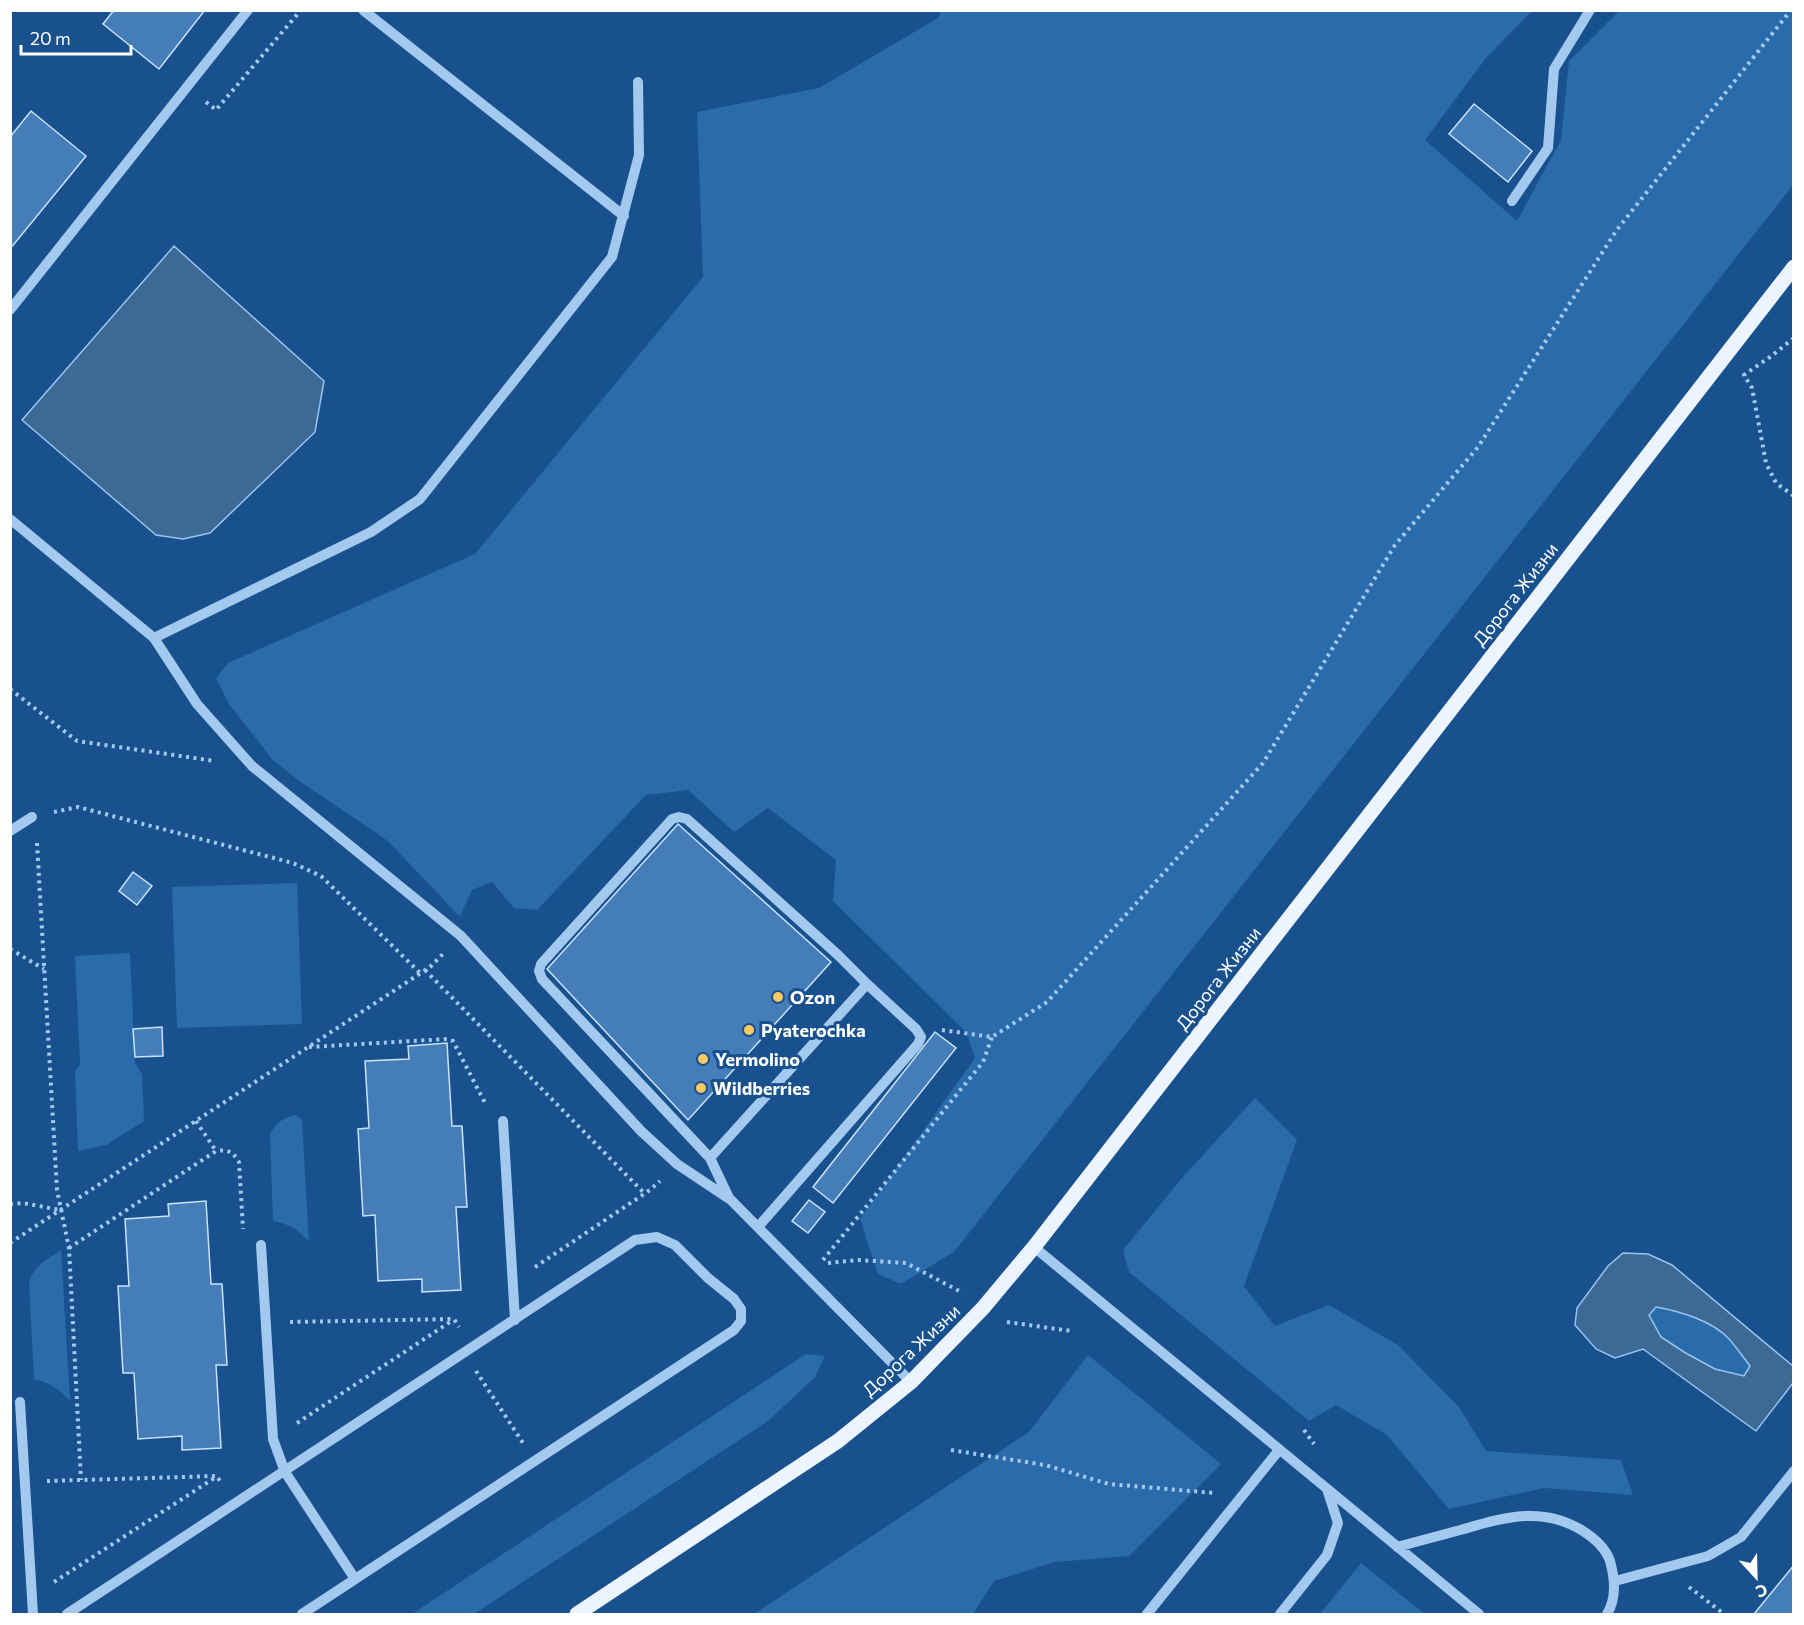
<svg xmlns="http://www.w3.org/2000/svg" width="1804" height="1625" font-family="Commissioner,sans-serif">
	<rect width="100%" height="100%" fill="#18518d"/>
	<!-- green -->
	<path fill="#2a6bac" d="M1790 11 1794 13 1793 185 954 1252 901 1284 878 1274 860 1219 975 1058 966 1032 833 901 836 860 768 808 734 832 688 790 646 795 537 910 514 908 492 882 472 890 460 917 388 841 298 780 272 759 229 704 216 678 228 663 475 554 703 277 697 112 819 88 938 18 941 11H1532L1486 58 1425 140 1517 221 1561 140 1569 61 1619 11Z
		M297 883 302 1024 177 1028 172 887Z
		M130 953 135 1063 142 1074 144 1121 106 1145 78 1151 75 1071 80 1065 75 956Z
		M1255 1098 1297 1140 1244 1286 1275 1326 1329 1305 1398 1345 1459 1407 1486 1451 1621 1460 1633 1495 1544 1488 1449 1509 1387 1435 1336 1405 1309 1421 1129 1272 1123 1250 1182 1178Z
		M295 1115 299 1117 302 1121 309 1242C298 1229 289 1224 273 1221L270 1134C276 1123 282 1118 295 1115Z
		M61 1250 70 1401C59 1389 50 1383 34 1379L29 1283C33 1266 47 1260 61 1250Z
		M1656 1307C1682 1311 1705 1320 1726 1336 1735 1344 1743 1357 1750 1366L1744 1377 1715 1369 1684 1352 1661 1337 1649 1315Z
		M806 1354 825 1356 815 1377 768 1421 474 1614H412Z
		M1088 1355 1221 1464 1129 1556 1055 1562 994 1581 973 1614H754L1029 1432Z
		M1361 1563 1425 1614H1320Z"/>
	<!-- water -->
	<path fill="#3f6995" stroke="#96c5f1" stroke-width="1.5" fill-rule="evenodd" d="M174 246 324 381 315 432 210 533 183 539 156 535 22 420Z
		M1623 1253 1648 1254 1672 1265 1793 1366V1383L1756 1431 1643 1349 1615 1358 1596 1349 1575 1325 1577 1308 1608 1266ZM1656 1307C1679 1311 1713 1321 1729 1339 1737 1348 1743 1357 1750 1366L1744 1376 1715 1369 1684 1352 1661 1337 1649 1315Z"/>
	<!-- building -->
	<path fill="#447db8" stroke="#c9e2fb" stroke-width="1.5" d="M114 10H205L159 69 103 24Z
		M1474 104 1532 151 1508 182 1449 134Z
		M31 111 86 156 10 249V137Z
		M678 824 831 962 688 1120 547 969Z
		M133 872 152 886 137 905 119 891Z
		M162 1027 163 1056 135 1057 133 1029Z
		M935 1032 956 1048 833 1203 813 1187Z
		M447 1043 452 1126H462L467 1207H456L461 1290 422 1292V1279L378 1281 375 1215 363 1216 358 1129 369 1128 365 1061 409 1059 408 1046Z
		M809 1200 825 1212 808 1233 792 1221Z
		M206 1201 211 1284H222L227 1365H216L221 1448 182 1450V1436L138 1439 134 1373H123L118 1286H129L125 1219 169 1216 168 1204Z
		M1794 1565V1614H1754Z"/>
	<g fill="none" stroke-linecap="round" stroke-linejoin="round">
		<!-- path -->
		<path stroke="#a3c9ef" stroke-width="4" stroke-dasharray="3 4.5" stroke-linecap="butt" d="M206 102 216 110 301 10
			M1794 338 1770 357 1744 375 1752 388 1766 463 1776 483 1794 496
			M10 689 77 741 215 761
			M54 812 78 807 293 863 321 876 420 973
			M37 843 57 1190 69 1248 81 1480
			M10 949 44 969
			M425 970 645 1194
			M942 1030 992 1037 1047 1002 1263 763 1395 545 1478 447 1616 231 1791 10
			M309 1047 447 1039 453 1041 484 1101 485 1106
			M196 1121 216 1151
			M10 1204 23 1203 60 1210
			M10 1243 430 967 443 954
			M69 1248 216 1151C228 1149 233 1152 239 1162L243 1229
			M823 1260 983 1062 992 1037
			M828 1263 858 1260 906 1263 963 1293
			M535 1267 650 1190 660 1181
			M290 1322 454 1319 459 1327
			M1007 1322 1071 1331
			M476 1371 523 1443
			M297 1423 453 1320
			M1304 1430 1314 1444
			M951 1450 1045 1465 1109 1484 1214 1493
			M47 1481 217 1476 221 1483
			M54 1582 216 1477
			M1689 1587 1724 1614"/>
		<!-- minor -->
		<path stroke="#a3c9ef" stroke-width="10" d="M363 10 624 216
			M1512 201 1548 148 1554 69 1590 10
			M10 310 248 10
			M10 519 154 638 197 704 252 766 461 936 641 1131 677 1164 728 1198
			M154 638 371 532 420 499 612 257 639 155 638 82
			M10 831 32 817
			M503 1121 515 1320
			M710 1158 867 984
			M758 1227 918 1044 921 1037 916 1029 867 984 838 955 687 819 679 817 672 819 541 964 539 971 542 979 710 1158 729 1198 911 1382
			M261 1245 273 1439 285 1472 355 1579
			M1034 1247 1479 1614
			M20 1402 33 1614
			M1397 1547C1419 1541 1442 1535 1464 1529 1506 1517 1543 1506 1583 1531 1594 1538 1606 1549 1610 1561 1615 1579 1617 1598 1607 1614
			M1615 1581 1708 1556 1741 1537 1794 1471
			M67 1614 635 1240 657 1237 675 1245 708 1278 734 1299 741 1309V1321L734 1330 302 1614
			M1147 1614 1279 1450
			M1280 1614 1327 1555 1338 1523 1327 1489"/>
		<!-- major -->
		<path stroke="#ebf4ff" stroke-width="15" d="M577 1614 838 1441 911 1382 983 1308 1034 1247 1794 267"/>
	</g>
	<!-- markers -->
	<g fill="#ffc961" stroke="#18518d" stroke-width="2">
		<circle cx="778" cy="997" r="6"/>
		<circle cx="749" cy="1030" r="6"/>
		<circle cx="703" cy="1059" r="6"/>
		<circle cx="701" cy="1088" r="6"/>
	</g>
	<g text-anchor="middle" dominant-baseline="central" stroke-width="6" stroke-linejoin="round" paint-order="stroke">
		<!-- street labels -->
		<g font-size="18" fill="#fff" stroke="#18518d">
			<text transform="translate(1515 594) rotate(-52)">Дорога Жизни</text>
			<text transform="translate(1218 978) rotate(-52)">Дорога Жизни</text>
			<text transform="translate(911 1350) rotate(-43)">Дорога Жизни</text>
		</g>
		<!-- poi labels -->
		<g font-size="18" font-weight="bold" fill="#fff" stroke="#18518d" text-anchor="start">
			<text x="790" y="997">Ozon</text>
			<text x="761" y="1030">Pyaterochka</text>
			<text x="715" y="1059">Yermolino</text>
			<text x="713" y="1088">Wildberries</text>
		</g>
	</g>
	<!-- border -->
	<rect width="1804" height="1625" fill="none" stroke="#ffffff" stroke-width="24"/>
	<!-- north arrow -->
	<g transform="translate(1756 1577) rotate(158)" stroke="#18518d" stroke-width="4.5" paint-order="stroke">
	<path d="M0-4.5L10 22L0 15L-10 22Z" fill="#ffffff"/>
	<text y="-9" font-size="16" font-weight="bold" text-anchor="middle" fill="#ffffff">С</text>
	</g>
	<!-- scale -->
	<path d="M21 45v9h110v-9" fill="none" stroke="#ffffff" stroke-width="3"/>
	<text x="30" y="45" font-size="18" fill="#ffffff" stroke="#18518d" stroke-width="4.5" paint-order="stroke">20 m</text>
</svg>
